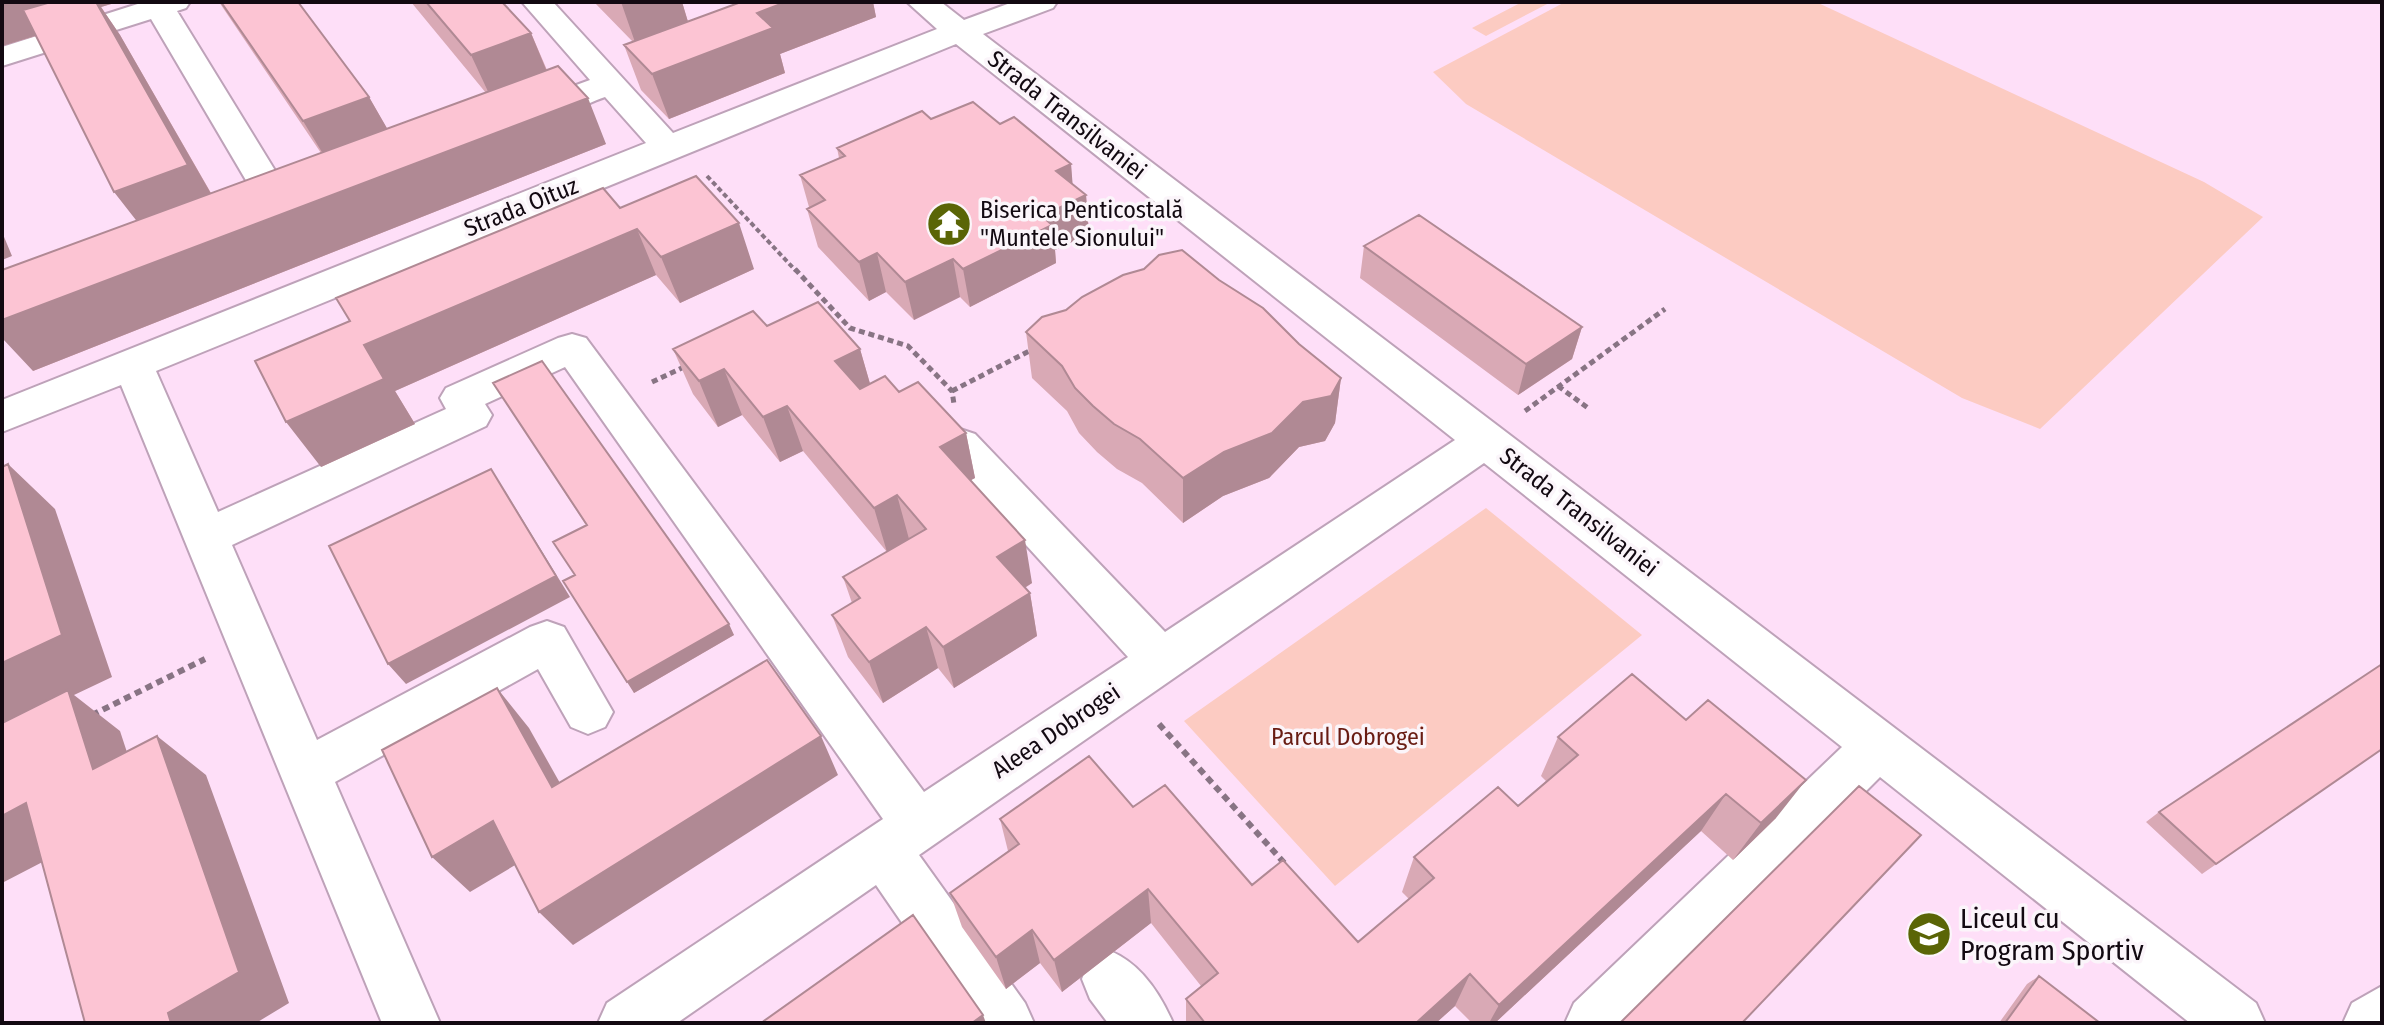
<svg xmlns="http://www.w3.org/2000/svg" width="2384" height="1025" font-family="'Fira Sans Condensed',sans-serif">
	<rect width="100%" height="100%" fill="#fedff8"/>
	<!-- green -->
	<path fill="#fccbc2" d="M1522 2H1551L1486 36 1472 28Z
		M1565 2H1816L2204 182 2263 217 2040 429 1962 398 1466 104 1433 72Z
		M1486 508 1642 635 1335 886 1184 721Z"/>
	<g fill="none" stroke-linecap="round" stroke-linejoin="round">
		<!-- minor casing -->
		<g stroke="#bea2b9" stroke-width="4">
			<path id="minor" d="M144 2H190L186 8 177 11 298 208 293 216 280 219 267 216 151 19 2 66V47Z
				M522 2H553L673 133 937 29 907 2H941L964 20 1013 2H1057L1053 8 983 34 2256 1003 2265 1023H2190L1880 777 1635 1023H1565L1574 1003 1842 747 1484 463 919 855 1025 1003 1034 1023H971L876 885 677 1023H598L607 1003 883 819 565 367 485 404 492 415 486 426 232 545 317 740 530 627 547 621 564 627 613 712 605 727 588 734 571 727 538 669 335 782 440 1023H382L121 385 2 432V400L646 143 605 97C579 106 544 128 516 121L511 114 516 107 590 80ZM956 44 1455 440 1165 632 975 434 960 429 945 434 939 445 945 456 1128 657 924 792 586 338 572 334 558 338 446 388 440 398 446 409 218 512 156 371Z
				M1110 951C1140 963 1160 993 1173 1023H1108L1090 999 1082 979 1090 959Z
				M2382 986V1023H2343L2352 1003Z"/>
		</g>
		<!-- path-far2 -->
		<path stroke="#887484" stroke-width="4" stroke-dasharray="5 3" stroke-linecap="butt" d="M707 176 796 271"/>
		<!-- path-far1 -->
		<path stroke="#887484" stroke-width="5" stroke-dasharray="6 4" stroke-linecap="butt" d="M795 269 850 328 908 346 952 391 954 404
			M652 382 686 366
			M1558 386 1588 408
			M952 391 1033 349
			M1525 411 1665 309"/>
		<!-- path -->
		<path stroke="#887484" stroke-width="6" stroke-dasharray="7 5" stroke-linecap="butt" d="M92 715 205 659
			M1159 724 1287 866"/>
		<!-- minor -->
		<use href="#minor" fill="#fff" fill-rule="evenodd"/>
	</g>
	<!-- wall -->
	<path fill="#d9a9b5" d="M2 2H118L101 7 120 35 211 193 321 153 219 2H298L369 97 387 129 486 93 411 2H502L531 33 547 70 606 144 33 371 137 221 36 36 2 46Z
		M594 2H682L688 22 733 5 732 2H873L876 17 780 54 785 73 669 119 641 90 624 45 633 42Z
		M931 119 1000 124 1071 164 1072 185 1086 195 1089 234 1055 250 1056 263 970 307 960 297 914 320 886 292 869 301 818 247 807 209 809 207 800 175 839 158 837 148Z
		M620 208 754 269 680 303 656 275 395 391 415 424 321 467 350 321Z
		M1364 246 1582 327 1572 359 1518 395 1360 278Z
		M767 326 860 349 870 384 899 392 966 433 975 478 970 480 1032 583 1025 588 1030 593 1037 636 954 688 938 668 883 703 848 657 832 615 852 603 843 577 887 552 803 451 780 462 742 415 718 427 693 394 673 349Z
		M1026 332 1299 344 1341 378 1335 423 1325 441 1299 447 1269 478 1223 496 1183 523 1142 483 1117 469 1097 452 1079 433 1067 411 1032 378Z
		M493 383 734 635 634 693 586 525Z
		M1632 674 1776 818 1733 860 1701 831 1495 1023H1472L1455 1006 1436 1023H1186V999L1201 986 1151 923 1062 992 1040 963 1006 989 962 927 950 893 1008 851 1000 819 1133 807 1252 885 1358 942 1409 899 1402 892 1414 857 1518 806 1546 781 1541 776 1558 737Z
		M2382 749 2202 874 2146 822 2159 812Z
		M2039 976 2100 1023H1999L2027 984Z"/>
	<!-- shaded-wall -->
	<path fill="#b08994" d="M2 2H118L101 7 120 35 221 211 150 238 114 192 48 32 2 46Z
		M621 2H682L689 25 636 45Z
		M786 2H873L876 17 780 54 785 73 669 119 652 74 757 13Z
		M531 33 550 79 492 100 471 55Z
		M369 97 395 142 331 167 303 121Z
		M588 98 606 144 33 371 2 338V320Z
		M1071 164 1074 201 1086 195 1089 234 1055 250 1056 263 970 307 963 269 1042 216 1056 171Z
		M739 223 754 269 680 303 661 257Z
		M637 229 656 275 395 391 415 424 321 467 286 422 364 345Z
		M2 232 12 256 2 260Z
		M877 253 886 292 869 301 859 262Z
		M953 259 960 297 914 320 905 282Z
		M1582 327 1572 359 1518 395 1526 364Z
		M860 349 873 394 848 407 835 361Z
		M724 369 742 415 718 427 699 381Z
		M1341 378 1335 423 1325 441 1299 447 1269 478 1223 496 1183 523V478Z
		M787 406 803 451 780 462 763 417Z
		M966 433 975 478 950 492 940 447Z
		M8 464 55 509 112 677 74 695 120 731 145 807 2 730V663Z
		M505 491 570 597 406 684 388 664Z
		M897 495 909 539 887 552 874 508Z
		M1025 540 1032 583 1005 600 997 557Z
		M1030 593 1037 636 954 688 943 647Z
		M729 624 734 635 634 693 627 682Z
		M926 627 938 668 883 703 869 662Z
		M497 688 529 728 583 824 552 787Z
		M157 736 206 775 289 1003 256 1023H171L168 1013Z
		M821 736 838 775 573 945 539 912Z
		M1806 780 1776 818 1733 860 1761 823Z
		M1726 794 1701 831 1495 1023H1489L1499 1005Z
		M26 803 83 841 2 883V816Z
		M493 821 527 858 470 892 432 857Z
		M1148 889 1151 923 1062 992 1054 960Z
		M1032 930 1040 963 1006 989 996 957Z
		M1470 974 1455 1006 1436 1023H1416Z
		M983 1015 986 1023H972Z"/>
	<!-- building -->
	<path fill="#fcc4d3" stroke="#b08994" stroke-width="2" d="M51 2H96L188 165 114 192 23 10Z
		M221 2H298L369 97 303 121Z
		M426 2H502L531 33 471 55Z
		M741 2H786L757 13 773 28 652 74 624 45Z
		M558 66 588 98 2 320V270Z
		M973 102 1000 124 1014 117 1071 164 1056 171 1086 195 1042 216 1052 225 963 269 953 259 905 282 877 253 859 262 807 209 825 200 800 175 845 156 837 148 922 111 931 119Z
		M696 176 739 223 661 257 637 229 364 345 384 379 286 422 255 361 350 321 336 298 603 188 620 208Z
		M1419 215 1582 327 1526 364 1364 246Z
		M1182 250 1219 280 1263 308 1299 344 1341 378 1331 396 1303 402 1272 433 1224 452 1183 478 1140 439 1114 424 1093 406 1075 388 1062 366 1026 332 1042 317 1066 310 1082 297 1123 275 1144 269 1159 255Z
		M818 302 860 349 835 361 860 389 885 376 899 392 918 382 966 433 940 447 1025 540 997 557 1030 593 943 647 926 627 869 662 832 615 860 598 843 577 926 529 897 495 874 508 787 406 763 417 724 369 699 381 673 349 753 311 767 326Z
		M542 361 729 624 627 682 563 581 575 575 553 542 587 525 493 383Z
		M8 464 62 635 2 663V467Z
		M491 469 556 576 388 664 329 546Z
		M767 660 821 736 539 912 493 821 432 857 382 750 497 688 552 787Z
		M2382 664V749L2216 864 2159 812Z
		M1632 674 1686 720 1708 700 1806 780 1761 823 1726 794 1499 1005 1470 974 1416 1023H1205L1186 999 1218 973 1148 889 1054 960 1032 930 996 957 950 893 1019 844 1000 819 1089 756 1133 807 1165 785 1252 885 1283 860 1358 942 1434 878 1414 857 1498 787 1518 806 1578 755 1558 737Z
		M68 690 93 769 157 736 239 972 168 1013 171 1023H85L26 803 2 816V723Z
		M1859 786 1921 835 1742 1023H1620Z
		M913 915 983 1015 972 1023H761Z
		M2039 976 2100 1023H2005Z"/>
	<!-- icons -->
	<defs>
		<g id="temple-disc" transform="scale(2.3)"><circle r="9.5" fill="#5a6506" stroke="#fbf5fa"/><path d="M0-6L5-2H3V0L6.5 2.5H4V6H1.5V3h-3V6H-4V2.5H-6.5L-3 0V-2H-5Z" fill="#fff"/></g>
		<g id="school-disc" transform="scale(2.3)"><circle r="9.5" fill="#5a6506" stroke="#fbf5fa"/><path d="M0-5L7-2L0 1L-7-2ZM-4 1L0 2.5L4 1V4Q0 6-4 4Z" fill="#fff"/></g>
	</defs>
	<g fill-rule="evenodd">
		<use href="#temple-disc" x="949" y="224"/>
		<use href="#school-disc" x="1929" y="934"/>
	</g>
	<g text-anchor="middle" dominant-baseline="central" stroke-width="7" stroke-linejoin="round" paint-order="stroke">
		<!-- street labels -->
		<g font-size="24" fill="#120911" stroke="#fbf5fa">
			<text transform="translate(1067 115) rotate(38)">Strada Transilvaniei</text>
			<text transform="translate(521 207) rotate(-22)">Strada Oituz</text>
			<text transform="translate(1579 512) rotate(38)">Strada Transilvaniei</text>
			<text transform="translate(1056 731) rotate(-34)">Aleea Dobrogei</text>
		</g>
		<!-- poi labels -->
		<g font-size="24" fill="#120911" stroke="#fbf5fa" text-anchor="start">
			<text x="980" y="210">Biserica Penticostală<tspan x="980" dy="28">"Muntele Sionului"</tspan></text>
		</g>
		<!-- park labels -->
		<g font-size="24" fill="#691c13" stroke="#fbf5fa">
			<text x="1348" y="737">Parcul Dobrogei</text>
		</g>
		<!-- near-poi labels -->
		<g font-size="28" fill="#120911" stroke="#fbf5fa" text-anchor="start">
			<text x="1960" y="918">Liceul cu<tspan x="1960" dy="32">Program Sportiv</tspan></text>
		</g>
	</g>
	<!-- border -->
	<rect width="2384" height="1025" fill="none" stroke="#120911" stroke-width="8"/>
</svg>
